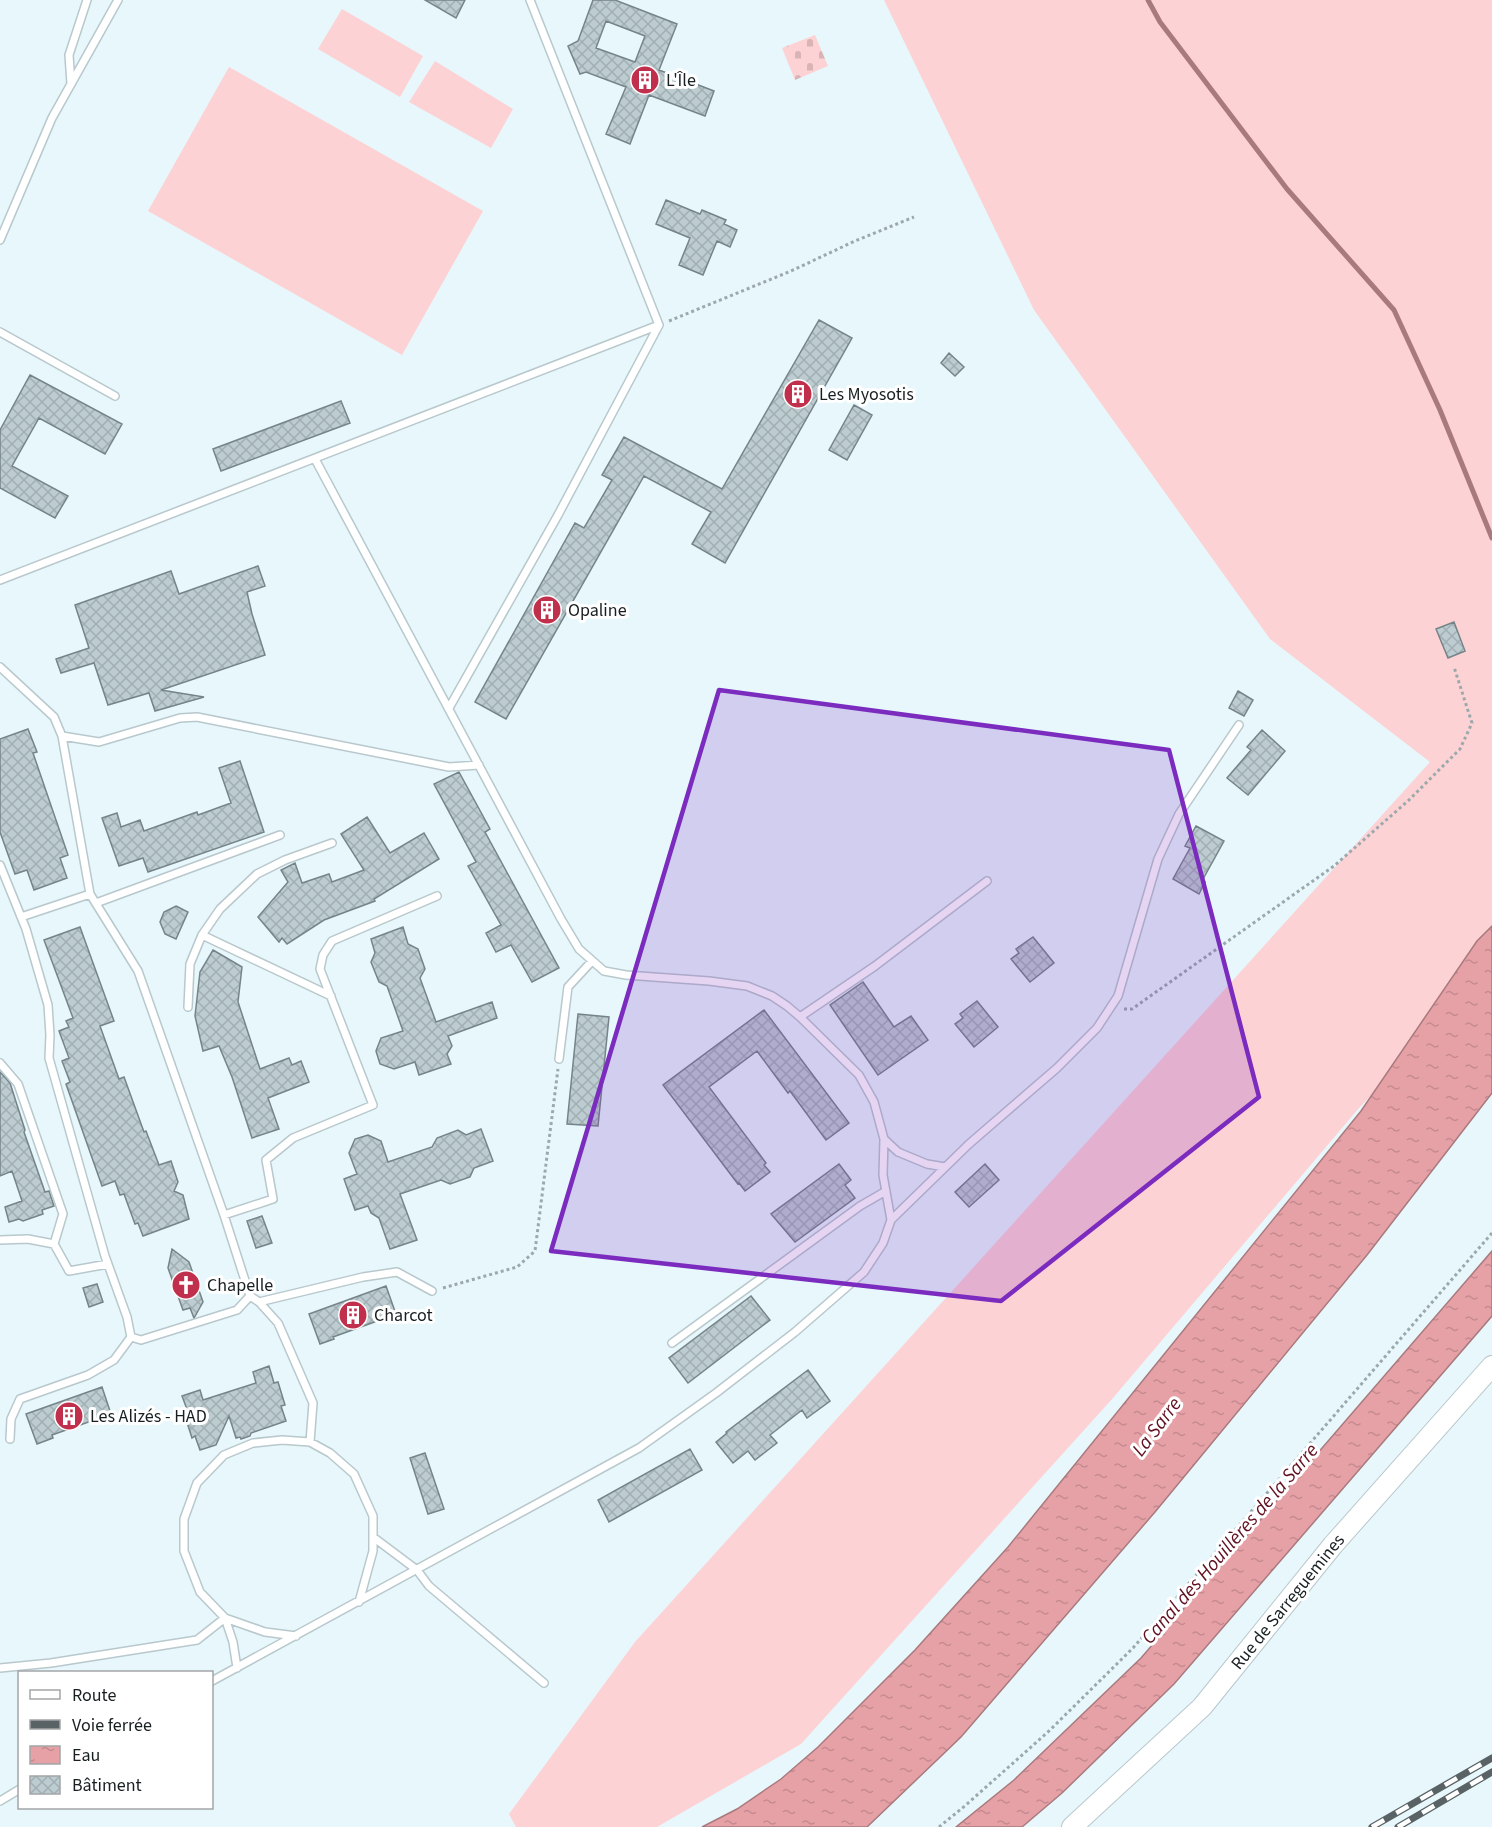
<svg xmlns="http://www.w3.org/2000/svg" width="1492" height="1827" font-family="'Source Sans 3',sans-serif">
	<defs>
		<pattern id="cemetery-stones" width="16" height="16" patternUnits="userSpaceOnUse" patternTransform="scale(1.5)"><rect width="16" height="16" fill="#fdd2d4"/><path d="M2 7V4a2 2 0 0 1 4 0v3zM10 15v-3a2 2 0 0 1 4 0v3z" fill="#d8b4b6"/></pattern>
		<pattern id="water-ripples" width="26" height="14" patternUnits="userSpaceOnUse" patternTransform="scale(1.5)"><rect width="26" height="14" fill="#e6a1a6"/><path d="M2 4q2-2 4 0t4 0M15 11q2-2 4 0t4 0" fill="none" stroke="#c58a8f"/></pattern>
		<pattern id="building-cross-hatch" width="8" height="8" patternUnits="userSpaceOnUse" patternTransform="scale(1.5)"><rect width="8" height="8" fill="#bcccd1"/><path d="M0 0l8 8M0 8l8-8" fill="none" stroke="#a1afb3"/></pattern>
	</defs>
	<rect width="100%" height="100%" fill="#e7f7fc"/>
	<!-- grass -->
	<path fill="#fdd2d4" d="M884 0H1492V971L1359 1108 1113 1398 801 1744 657 1827H516L509 1814 635 1642 1430 762 1270 639 1034 310Z
		M342 9 423 56 400 97 318 49Z
		M435 61 513 109 491 148 409 102Z
		M229 67 483 211 402 355 148 211Z"/>
	<!-- cemetery -->
	<path fill="url(#cemetery-stones)" d="M815 35 828 66 795 80 782 48Z"/>
	<!-- water -->
	<path fill="url(#water-ripples)" stroke="#a87a7e" stroke-width="1.5" d="M1492 926V1093L1367 1255 1155 1512 961 1737 867 1827H702L737 1809 781 1779 818 1747 915 1650 1008 1547 1361 1111 1477 941Z
		M1492 1251V1316L1174 1684 1062 1793 1022 1827H956L1014 1780 1141 1658Z"/>
	<g fill="none" stroke-linecap="round" stroke-linejoin="round">
		<!-- stream -->
		<path stroke="#a87a7e" stroke-width="5" d="M1148 0 1160 22 1287 189 1394 310 1440 410 1492 538"/>
	</g>
	<!-- building -->
	<path fill="url(#building-cross-hatch)" stroke="#758488" stroke-width="1.5" fill-rule="evenodd" d="M425 0H465L456 18Z
		M593 0H615L677 24 659 70 714 91 705 116 649 95 630 144 606 134 626 87 586 72 580 74 568 46 578 41ZM606 21 645 36 635 62 596 48Z
		M666 200 700 214 702 210 726 220 724 224 737 230 730 247 717 241 703 275 679 265 690 238 656 224Z
		M819 320 852 338 725 563 692 544 711 512 644 476 506 719 475 702 575 523 584 528 612 480 602 475 624 437 722 489Z
		M949 353 964 367 955 376 941 363Z
		M30 375 122 424 105 454 39 418 12 466 68 496 55 518 0 488V430Z
		M341 401 350 423 221 471 213 449Z
		M854 405 872 415 847 460 829 450Z
		M258 566 265 586 247 592 252 614 265 655 161 690 204 697 155 711 149 693 108 705 94 663 61 673 56 659 89 648 75 605 171 571 179 594Z
		M1454 622 1465 651 1448 658 1436 629Z
		M1238 691 1253 700 1244 716 1229 708Z
		M28 729 37 752 33 753 68 855 60 858 67 878 34 890 27 870 15 874 0 832V739Z
		M1262 730 1285 751 1248 795 1227 778 1251 750 1247 747Z
		M240 761 264 832 148 872 143 858 119 866 102 818 117 813 121 827 140 820 144 831 197 812 198 815 231 803 219 768Z
		M459 772 490 829 485 832 559 968 532 982 511 945 496 952 486 933 501 925 468 866 476 862 434 784Z
		M367 817 390 853 424 833 439 859 374 899 375 901 324 920 287 944 282 938 279 942 258 917 288 882 281 870 295 863 302 883 329 874 332 882 364 870 341 834Z
		M1196 826 1224 841 1202 881 1205 882 1199 894 1173 879 1190 848 1185 846Z
		M176 906 188 912 176 939 165 934 160 922 164 912Z
		M80 927 114 1021 100 1026 119 1079 124 1077 144 1132 146 1131 159 1165 171 1161 178 1182 174 1191 183 1195 189 1219 143 1236 138 1223 135 1224 124 1194 120 1195 115 1181 102 1186 66 1084 70 1082 62 1061 69 1058 59 1031 69 1027 66 1021 73 1018 44 940Z
		M403 927 408 944 418 949 425 969 420 978 436 1022 492 1002 497 1018 448 1036 452 1046 447 1054 451 1064 419 1075 415 1062 394 1069 380 1064 376 1051 381 1038 403 1031 387 986 379 982 371 962 375 953 371 939Z
		M1033 937 1054 963 1030 982 1011 959 1019 953 1016 949Z
		M213 950 242 967 238 1002 260 1069 289 1058 292 1065 301 1061 309 1082 268 1098 279 1129 252 1138 232 1077 219 1046 203 1051 195 1016 200 972Z
		M863 982 894 1027 911 1016 928 1040 878 1075 830 1005Z
		M977 1001 998 1027 974 1047 955 1024 963 1018 960 1014Z
		M764 1010 849 1123 826 1140 790 1091 788 1093 757 1051 709 1087 766 1163 764 1165 770 1172 745 1191 739 1183 738 1184 663 1085Z
		M578 1014 609 1017 598 1126 567 1124Z
		M0 1072 10 1083 25 1130 24 1132 45 1192 49 1191 54 1206 42 1210 43 1214 23 1221 19 1219 9 1222 5 1207 22 1201 12 1171 0 1176Z
		M481 1129 493 1161 474 1168 470 1177 450 1184 441 1180 400 1194 417 1240 390 1249 379 1218 371 1213 368 1206 355 1210 344 1179 357 1174 349 1153 355 1139 368 1135 381 1141 388 1162 432 1147 437 1138 458 1130 466 1135Z
		M839 1164 851 1180 845 1185 855 1198 795 1242 771 1214Z
		M985 1164 999 1180 969 1207 955 1192Z
		M262 1216 272 1243 256 1248 247 1221Z
		M172 1249 189 1262 203 1302 194 1318 190 1308 183 1310 168 1268Z
		M97 1284 103 1302 89 1307 83 1288Z
		M386 1286 397 1317 381 1322 380 1320 333 1337 334 1339 320 1344 309 1314Z
		M751 1296 770 1320 688 1383 669 1358Z
		M269 1366 274 1383 278 1382 285 1405 281 1406 286 1421 251 1433 250 1436 241 1439 240 1437 236 1438 229 1416 216 1445 200 1450 195 1436 192 1438 184 1413 188 1412 182 1396 200 1390 203 1400 256 1383 253 1372Z
		M808 1370 830 1401 807 1418 802 1410 770 1435 777 1443 755 1460 748 1451 733 1463 716 1442 727 1433 726 1432Z
		M102 1387 112 1417 95 1423 94 1420 52 1435 53 1438 37 1444 26 1414Z
		M690 1449 702 1470 609 1522 598 1500Z
		M425 1453 444 1509 428 1514 410 1458Z"/>
	<g fill="none" stroke-linecap="round" stroke-linejoin="round">
		<!-- lane casing -->
		<g stroke="#b8c8cc" stroke-width="10">
			<path id="lane" d="M71 84 69 55 87 0
				M0 240 52 118 118 0
				M0 332 115 396
				M315 459 561 919 579 949 604 971 626 975 709 981 747 986 772 996 787 1006 800 1017 859 1075 874 1102 884 1139 898 1152 927 1164 945 1167
				M0 580 659 325
				M0 667 54 717 62 736 90 894 138 971 224 1215 250 1296 259 1302 278 1323 313 1403 310 1442
				M449 708 558 515 659 325 530 0
				M62 736 99 742 180 718 197 717 449 767 479 765
				M0 865 26 929 48 1005 50 1035 49 1058 105 1256 127 1317 131 1337 114 1360 88 1375 20 1399 11 1419 10 1439
				M96 903 280 835
				M21 917 90 894
				M331 996 202 935 220 909 257 874 285 860 332 843
				M188 1007 190 964 202 935
				M800 1017 875 966 987 881
				M559 1059 568 987 592 961
				M0 1063 18 1084 63 1214 54 1244 69 1271 108 1264
				M884 1139 883 1175 891 1220
				M224 1215 273 1199 266 1160 293 1138 373 1105 320 969 323 955 332 941 437 896
				M0 1240 28 1239 54 1244
				M259 1302 363 1277 397 1272 432 1291
				M131 1337 141 1340 237 1310 250 1296
				M672 1343 860 1206 886 1191
				M373 1537 417 1570 429 1586 544 1683
				M296 1636 265 1632 225 1618 200 1592 184 1551V1519L197 1483 224 1455 253 1443 282 1440 310 1442 330 1453 354 1474 373 1516V1551L359 1602
				M0 1668 51 1663 197 1640 225 1618 233 1642 237 1668
				M212 1681 639 1448 716 1393 795 1332 864 1272 883 1243 891 1220 969 1144 1057 1068 1097 1028 1118 996 1158 859 1179 814 1239 725
				M0 1801 20 1789"/>
		</g>
		<!-- secondary casing -->
		<g stroke="#b8c8cc" stroke-width="22">
			<path id="secondary" d="M1072 1827 1202 1707 1333 1545 1492 1366"/>
		</g>
		<!-- path -->
		<path stroke="#9ca9ac" stroke-width="3" stroke-dasharray="3 3" stroke-linecap="butt" d="M669 321 791 271 855 241 914 217
			M1124 1009H1132L1334 866 1409 800 1460 749 1472 723 1454 667
			M443 1288 517 1267 535 1251 558 1069
			M939 1827 966 1805 1050 1730 1133 1648 1492 1233"/>
		<!-- lane -->
		<use href="#lane" stroke="#fff" stroke-width="7"/>
		<!-- secondary -->
		<use href="#secondary" stroke="#fff" stroke-width="20"/>
		<!-- rail casing -->
		<g stroke="#596365" stroke-width="7">
			<path id="rail" d="M1372 1827 1492 1758
				M1398 1827 1492 1772"/>
		</g>
		<!-- rail -->
		<use href="#rail" stroke="#fff" stroke-width="4.5" stroke-dasharray="14" stroke-linecap="butt"/>
	</g>
	<!-- marked area -->
	<path fill="#7b2cbf" fill-opacity="0.2" stroke="#7b2cbf" stroke-width="4.5" stroke-linejoin="round" d="M719 690 1169 750 1259 1097 1001 1301 551 1251Z"/>
	<!-- icons -->
	<defs>
		<g id="building-disc" transform="scale(1.5)"><circle r="9.5" fill="#c02f4c" stroke="#fff"/><path d="M-4-6H4V6H1V3H-1V6H-4ZM-2.5-4.3h1.7v1.8h-1.7ZM.8-4.3h1.7v1.8H.8ZM-2.5-1h1.7V.8h-1.7ZM.8-1h1.7V.8H.8Z" fill="#fff"/></g>
		<g id="church-disc" transform="scale(1.5)"><circle r="9.5" fill="#c02f4c" stroke="#fff"/><path d="M-1.2-6h2.4v3.5h3.3v2.4h-3.3V6h-2.4V-.1h-3.3v-2.4h3.3Z" fill="#fff"/></g>
	</defs>
	<g fill-rule="evenodd">
		<use href="#building-disc" x="645" y="80"/>
		<use href="#building-disc" x="798" y="394"/>
		<use href="#building-disc" x="547" y="610"/>
		<use href="#church-disc" x="186" y="1285"/>
		<use href="#building-disc" x="353" y="1315"/>
		<use href="#building-disc" x="69" y="1416"/>
	</g>
	<g text-anchor="middle" dominant-baseline="central" stroke-width="6" stroke-linejoin="round" paint-order="stroke">
		<!-- poi labels -->
		<g font-size="18" fill="#181f20" stroke="#fff" text-anchor="start">
			<text x="666" y="80">L'Île</text>
			<text x="819" y="394">Les Myosotis</text>
			<text x="568" y="610">Opaline</text>
			<text x="207" y="1285">Chapelle</text>
			<text x="374" y="1315">Charcot</text>
			<text x="90" y="1416">Les Alizés - HAD</text>
		</g>
		<!-- street labels -->
		<g font-size="18" fill="#181f20" stroke="#fff">
			<text transform="translate(1288 1602) rotate(-51)">Rue de Sarreguemines</text>
		</g>
		<!-- water labels -->
		<g font-size="20" font-style="italic" fill="#611021" stroke="#fff">
			<text transform="translate(1157 1427) rotate(-53)">La Sarre</text>
			<text transform="translate(1230 1544) rotate(-49)">Canal des Houillères de la Sarre</text>
		</g>
	</g>
	<!-- legend -->
	<rect x="18" y="1671" width="195" height="138" fill="#ffffff" stroke="#a3a5a6" stroke-width="1.5"/>
	<rect x="30" y="1690" width="30" height="9" fill="#ffffff" stroke="#a3a5a6" stroke-width="1.5"/>
	<text x="72" y="1701" font-size="18" fill="#181f20">Route</text>
	<rect x="30" y="1720" width="30" height="9" fill="#596365" stroke="#a3a5a6" stroke-width="1.5"/>
	<text x="72" y="1731" font-size="18" fill="#181f20">Voie ferrée</text>
	<rect x="30" y="1746" width="30" height="18" fill="url(#water-ripples)" stroke="#a3a5a6" stroke-width="1.5"/>
	<text x="72" y="1761" font-size="18" fill="#181f20">Eau</text>
	<rect x="30" y="1776" width="30" height="18" fill="url(#building-cross-hatch)" stroke="#a3a5a6" stroke-width="1.5"/>
	<text x="72" y="1791" font-size="18" fill="#181f20">Bâtiment</text>
</svg>
